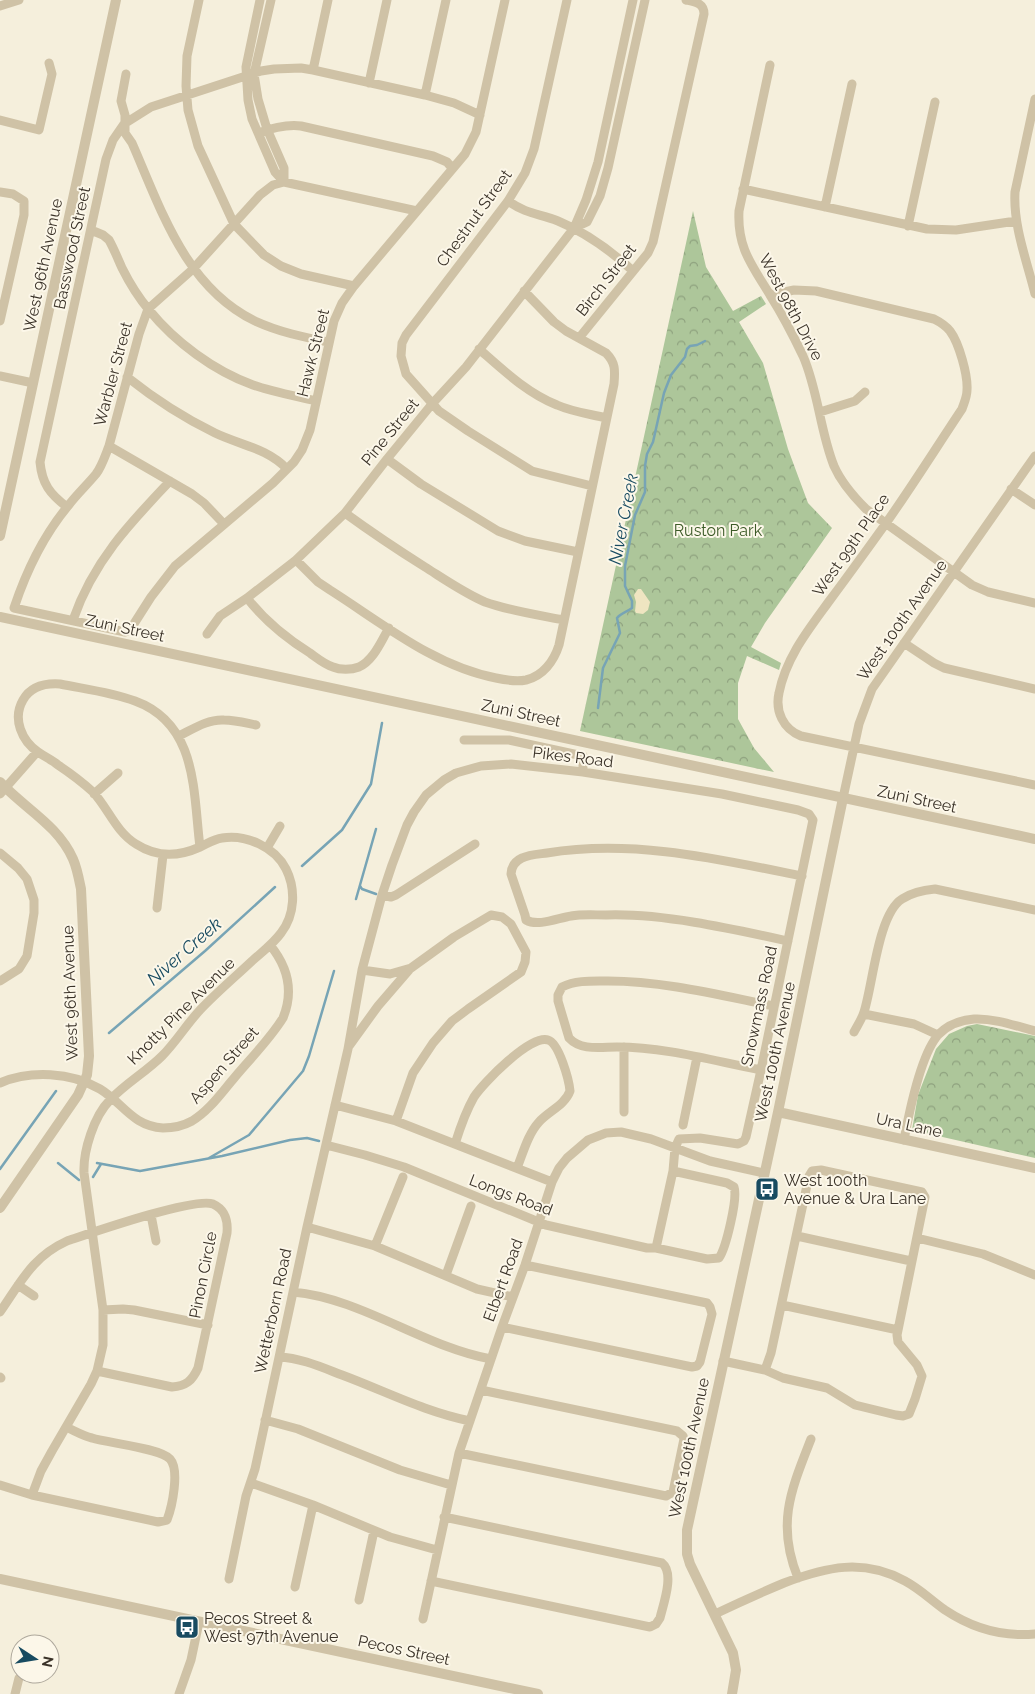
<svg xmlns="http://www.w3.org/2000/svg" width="1035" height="1694" font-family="Raleway,sans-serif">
	<defs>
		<pattern id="forest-crowns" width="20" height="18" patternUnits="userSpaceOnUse" patternTransform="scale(1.25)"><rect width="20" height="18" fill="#adc69a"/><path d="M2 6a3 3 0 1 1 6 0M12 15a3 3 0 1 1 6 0" fill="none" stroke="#8ea17e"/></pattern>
	</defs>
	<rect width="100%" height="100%" fill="#f5efdc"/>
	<!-- forest -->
	<path fill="url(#forest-crowns)" d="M693 211 706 267 733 311 761 296 766 304 739 322 763 363 788 449 808 503 832 528 765 623 751 647 781 663 779 670 747 656 738 683V719L754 748 774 772 580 731Z
		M977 1024 1035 1036V1158L912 1130 918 1095 936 1049 949 1034 967 1026Z"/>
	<!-- pitch -->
	<path fill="#adc69a" d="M717 544a10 10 0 1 1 20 0a10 10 0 1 1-20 0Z"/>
	<!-- plaza -->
	<path fill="#efe5c1" d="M638 589H641L650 602 648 610 643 614 636 613 635 611 636 602 634 595Z"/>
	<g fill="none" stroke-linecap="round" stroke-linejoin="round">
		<!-- stream -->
		<path stroke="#77a4b5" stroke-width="2.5" d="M598 708 603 668 620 633 617 618C621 613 627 612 632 608V601L625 586V566L635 515 645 492V466L647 454 653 442 664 393 671 375 685 357 687 349 690 346 697 345 705 341
			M302 866 342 830 371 784 382 723
			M360 886 362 889 376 894
			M356 899 376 829
			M109 1033 205 951 275 887
			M209 1158 249 1135 303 1071 309 1056 334 971
			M58 1163 79 1180
			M97 1163 140 1171 222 1156 290 1140 307 1138 319 1141
			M0 1169 56 1091
			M93 1177 101 1164"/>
		<!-- minor -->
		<path stroke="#cfc2a6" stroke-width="9" d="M199 0 187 56 186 86 188 110 198 146 234 224 264 255 281 266 301 274 354 286
			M260 0 246 67 248 100 252 119 275 172 284 182
			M271 0 254 74 258 99 267 129 284 168V182
			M567 0 534 149 525 173 508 201 406 335 402 343 401 356 406 374 439 411 468 431 532 471 592 486
			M0 6 19 0
			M770 65 739 211C737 248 752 265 770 295 782 314 793 335 803 356 818 390 820 431 834 466 841 482 853 496 866 509L972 585 988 592 1035 603
			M313 70 328 0
			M126 74 121 101 125 115V133L132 143C161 209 185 287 255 321 279 332 303 337 328 342
			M369 83 387 0
			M425 95 446 0
			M1035 99 1015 192C1013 226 1027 261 1035 294
			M0 120 39 130 52 74 49 63
			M258 133C272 128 286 124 301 126L433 156 447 162 452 168
			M743 189 927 229 956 230 1016 221
			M0 192 13 194 24 201V215L0 321
			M508 201C528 215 538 213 558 221 587 233 610 250 633 271
			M825 207 852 84
			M417 211 284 182 273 185 260 195 193 269 148 309 139 334 109 446C105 456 102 466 96 474 87 485 76 495 68 506 44 535 26 572 14 608L125 632 130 630 151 597 175 566 273 483 294 462 302 450 310 430 334 321 342 303 354 286 465 154 476 132 505 0
			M908 226 935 102
			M574 228 587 222 600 196 608 168 645 0
			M91 230 103 235 109 240C114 249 118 259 122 268 129 282 138 297 149 310 175 342 214 371 253 385 273 392 295 396 316 401
			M770 295 794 290 816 291 934 319C940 322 946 326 950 331 959 343 968 375 967 390 967 397 964 403 962 409 936 448 911 488 884 526 866 551 848 576 830 600 809 629 786 657 779 693 775 711 783 729 801 736L1035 785
			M579 338 648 253 653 242 704 14C704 3 695 2 686 0
			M479 349C503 370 527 393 557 405 573 412 590 414 606 418
			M0 376 33 383
			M127 377C156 400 182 417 215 433 240 445 267 448 287 469
			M820 412 855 401 865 392
			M109 446 192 494 204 503 223 523
			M387 459 421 484 498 531 525 541 578 552
			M1011 489 1035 505
			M67 507C50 494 42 484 40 462L106 159 113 140 124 124 151 107 261 71 274 69 301 68 313 70 425 95 454 103 480 115
			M345 513C371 532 398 550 425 567 444 579 464 593 485 602 510 611 538 615 564 620
			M296 560 318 582 330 590C382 623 434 666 496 678 505 680 516 682 526 680 543 676 554 661 559 645L614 384C615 371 616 363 606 353L566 331 554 322 524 291
			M247 598C265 621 286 638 310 653 317 658 324 664 333 667 340 670 351 670 359 667 374 660 381 641 389 628
			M73 620C93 562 129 524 170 481
			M207 634 220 616 247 598 296 560 345 513 387 459 432 404 466 367 574 228 586 200 598 162 633 0
			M904 643 934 663 944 668 1035 689
			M179 736C193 729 208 719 224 720 235 720 246 723 256 725
			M464 740H509L583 756V772
			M0 794 37 752
			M94 794 118 773
			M843 798 859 724 872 689 1035 456
			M267 848 280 826
			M0 853 18 868 27 879 34 900V913L27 956 19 969 0 981
			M382 895 391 897 396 895 475 844
			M157 908 163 855
			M788 941C733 929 662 913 606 915 594 915 582 914 571 916 558 918 538 927 526 920L525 915 511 874C512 855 533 855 547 853 633 839 718 859 802 876
			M362 970 390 974 411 968 454 937 491 915 502 917 511 924 526 952 525 962 521 972 468 1009 452 1021 433 1043 413 1073 396 1121
			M864 1014 914 1024 938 1035
			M854 1032C857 1026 862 1019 864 1012 873 984 878 914 902 899 911 893 924 890 935 889L1035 910
			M349 1046 378 1006 409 970
			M761 1070C714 1061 665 1047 617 1047 601 1047 581 1051 569 1038L558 1001V995L562 987C576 980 592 981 608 981 664 981 719 995 774 1006
			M0 1083C30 1070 71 1072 100 1089 123 1103 132 1126 163 1128 174 1128 183 1126 192 1121 210 1110 222 1092 235 1077 251 1058 270 1039 283 1018 294 991 288 967 270 945
			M335 1105 396 1121 552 1182
			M624 1112V1047
			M683 1125 697 1057
			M904 1140C909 1113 921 1053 939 1034 949 1024 961 1020 974 1019 994 1018 1016 1026 1035 1031
			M455 1144C460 1128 466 1111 474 1097 483 1083 531 1034 548 1040 559 1043 569 1080 570 1091 565 1105 549 1111 539 1122 528 1134 523 1153 517 1168
			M326 1145 365 1155 404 1167 546 1225 647 1248H656L707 1259 719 1258C726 1248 738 1198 734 1187L727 1183 673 1171
			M151 1215 156 1241
			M307 1227 375 1246 477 1289 513 1297
			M797 1236 911 1261
			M917 1238 983 1254 1035 1275
			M375 1246 403 1177
			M446 1275 471 1206
			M18 1285 34 1296
			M293 1292C361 1298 424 1347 491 1359
			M782 1305 898 1330
			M103 1310 123 1309 134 1310 208 1325
			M0 1312C21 1282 32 1257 67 1241 91 1233 194 1197 213 1204 226 1210 228 1221 227 1233L198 1368C192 1381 186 1386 172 1387L97 1371
			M502 1327 692 1367 697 1366 700 1362 712 1314 710 1307 707 1303 525 1265
			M279 1357C301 1358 321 1367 342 1375 385 1391 425 1412 470 1421
			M723 1361 765 1370 783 1378 827 1388 855 1405 896 1415 903 1416 909 1414 915 1399 922 1376 917 1365 898 1342 897 1335 925 1197 922 1192 821 1170 812 1171 809 1176 771 1353 765 1370
			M0 1377 1 1378
			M265 1420 298 1429 400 1470 451 1485
			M459 1453 666 1496 673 1492 684 1439 683 1436 677 1431 481 1390
			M251 1483 313 1505 390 1537 437 1550
			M0 1485 32 1495 158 1522 167 1520C172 1507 180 1470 170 1459 160 1448 108 1443 92 1438 83 1436 75 1431 66 1427
			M32 1495 41 1471 52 1451 91 1384 97 1371 103 1345V1310L84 1173C83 1151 94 1116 110 1100 126 1083 146 1072 162 1056 176 1042 186 1025 200 1010 216 993 235 977 252 961 262 952 273 944 281 933 295 915 296 889 286 869 275 847 246 834 222 838 214 839 207 844 200 847 178 857 156 857 136 844 116 832 108 808 93 792 82 782 70 773 58 765 52 760 45 757 38 752 22 741 12 719 23 700 31 686 45 683 60 684 85 689 111 692 135 701 198 724 193 792 200 847
			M798 1578C776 1524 791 1490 811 1439
			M229 1579 246 1496 255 1469 307 1227 348 1049 362 970 382 895 392 865 407 825 414 812 426 795 444 780 456 773 481 766 511 764 583 772 722 794 798 810 809 814 813 820 761 1070 746 1137 744 1141 738 1144 700 1138 679 1139 675 1148 673 1171 656 1248
			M431 1581 650 1627 656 1624 660 1618C663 1605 675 1573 662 1563L444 1517
			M295 1587 313 1505
			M359 1600 374 1531
			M715 1614C738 1603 760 1593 784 1583 826 1567 863 1558 905 1581 920 1589 931 1600 945 1610 972 1628 1003 1637 1035 1634
			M423 1619 459 1453 502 1327 525 1265 552 1182 559 1168 567 1158 588 1140 606 1133 621 1132 651 1139 710 1161 764 1173
			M15 1694 19 1678
			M179 1694 191 1660 199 1622"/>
		<!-- tertiary -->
		<path stroke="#cfc2a6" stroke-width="10" d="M0 536 116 0
			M0 617 1035 839
			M0 782C24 808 58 825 73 859 77 868 79 879 81 889L89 1056 87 1075 78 1095 0 1208
			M778 1112 1035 1168
			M0 1579 538 1694
			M732 1694 736 1670 733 1653 690 1564 687 1554V1530L778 1112 843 798"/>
	</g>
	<!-- icons -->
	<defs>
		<g id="bus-square" transform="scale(1.25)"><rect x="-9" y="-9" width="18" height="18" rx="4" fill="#184b61" stroke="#fcf7e9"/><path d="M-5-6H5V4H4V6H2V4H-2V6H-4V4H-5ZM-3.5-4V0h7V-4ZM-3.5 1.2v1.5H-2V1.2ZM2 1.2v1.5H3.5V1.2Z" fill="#fff"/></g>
	</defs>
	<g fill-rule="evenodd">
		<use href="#bus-square" x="767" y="1189"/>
		<use href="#bus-square" x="187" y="1627"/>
	</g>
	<g text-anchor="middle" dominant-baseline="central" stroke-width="4" stroke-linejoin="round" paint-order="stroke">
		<!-- street labels -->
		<g font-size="16" fill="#3a3228" stroke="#fcf7e9">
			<text transform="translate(474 218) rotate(-54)">Chestnut Street</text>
			<text transform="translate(72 248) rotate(-78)">Basswood Street</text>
			<text transform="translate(43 265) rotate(-78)">West 96th Avenue</text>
			<text transform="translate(606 280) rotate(-52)">Birch Street</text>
			<text transform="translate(791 307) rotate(62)">West 98th Drive</text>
			<text transform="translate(313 353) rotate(-76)">Hawk Street</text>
			<text transform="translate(113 374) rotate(-75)">Warbler Street</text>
			<text transform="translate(390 432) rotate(-51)">Pine Street</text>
			<text transform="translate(851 545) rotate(-55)">West 99th Place</text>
			<text transform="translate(902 620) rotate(-55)">West 100th Avenue</text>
			<text transform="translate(125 628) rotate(12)">Zuni Street</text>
			<text transform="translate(521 713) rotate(12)">Zuni Street</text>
			<text transform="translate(573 757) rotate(7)">Pikes Road</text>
			<text transform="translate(917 799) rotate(12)">Zuni Street</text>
			<text transform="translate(70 993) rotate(-92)">West 96th Avenue</text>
			<text transform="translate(759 1006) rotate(-78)">Snowmass Road</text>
			<text transform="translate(181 1011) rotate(-45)">Knotty Pine Avenue</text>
			<text transform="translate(775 1052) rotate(-78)">West 100th Avenue</text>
			<text transform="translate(224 1065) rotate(-49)">Aspen Street</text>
			<text transform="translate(909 1125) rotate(12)">Ura Lane</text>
			<text transform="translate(511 1195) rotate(21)">Longs Road</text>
			<text transform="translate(203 1275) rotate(-79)">Pinon Circle</text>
			<text transform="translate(503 1280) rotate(-70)">Elbert Road</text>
			<text transform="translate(273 1311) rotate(-78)">Wetterborn Road</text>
			<text transform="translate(689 1448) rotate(-78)">West 100th Avenue</text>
			<text transform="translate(404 1650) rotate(12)">Pecos Street</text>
		</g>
		<!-- park labels -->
		<g font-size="16" fill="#3d5b28" stroke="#fcf7e9">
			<text x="718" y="530">Ruston Park</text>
		</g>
		<!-- poi labels -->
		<g font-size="16" fill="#3a3228" stroke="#fcf7e9" text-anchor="start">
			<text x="784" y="1180">West 100th<tspan x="784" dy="18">Avenue &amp; Ura Lane</tspan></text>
			<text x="204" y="1618">Pecos Street &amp;<tspan x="204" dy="18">West 97th Avenue</tspan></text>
		</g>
		<!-- water labels -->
		<g font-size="18" font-style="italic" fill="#184b61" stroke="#fcf7e9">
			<text transform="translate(623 519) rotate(-79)">Niver Creek</text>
			<text transform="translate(184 951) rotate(-41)">Niver Creek</text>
		</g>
	</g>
	<!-- north arrow -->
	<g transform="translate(35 1659) rotate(102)"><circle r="24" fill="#fcf7e9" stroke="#aea89c"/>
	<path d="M0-4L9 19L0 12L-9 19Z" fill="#184b61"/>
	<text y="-8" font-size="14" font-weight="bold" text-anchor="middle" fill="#3a3228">N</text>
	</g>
</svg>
